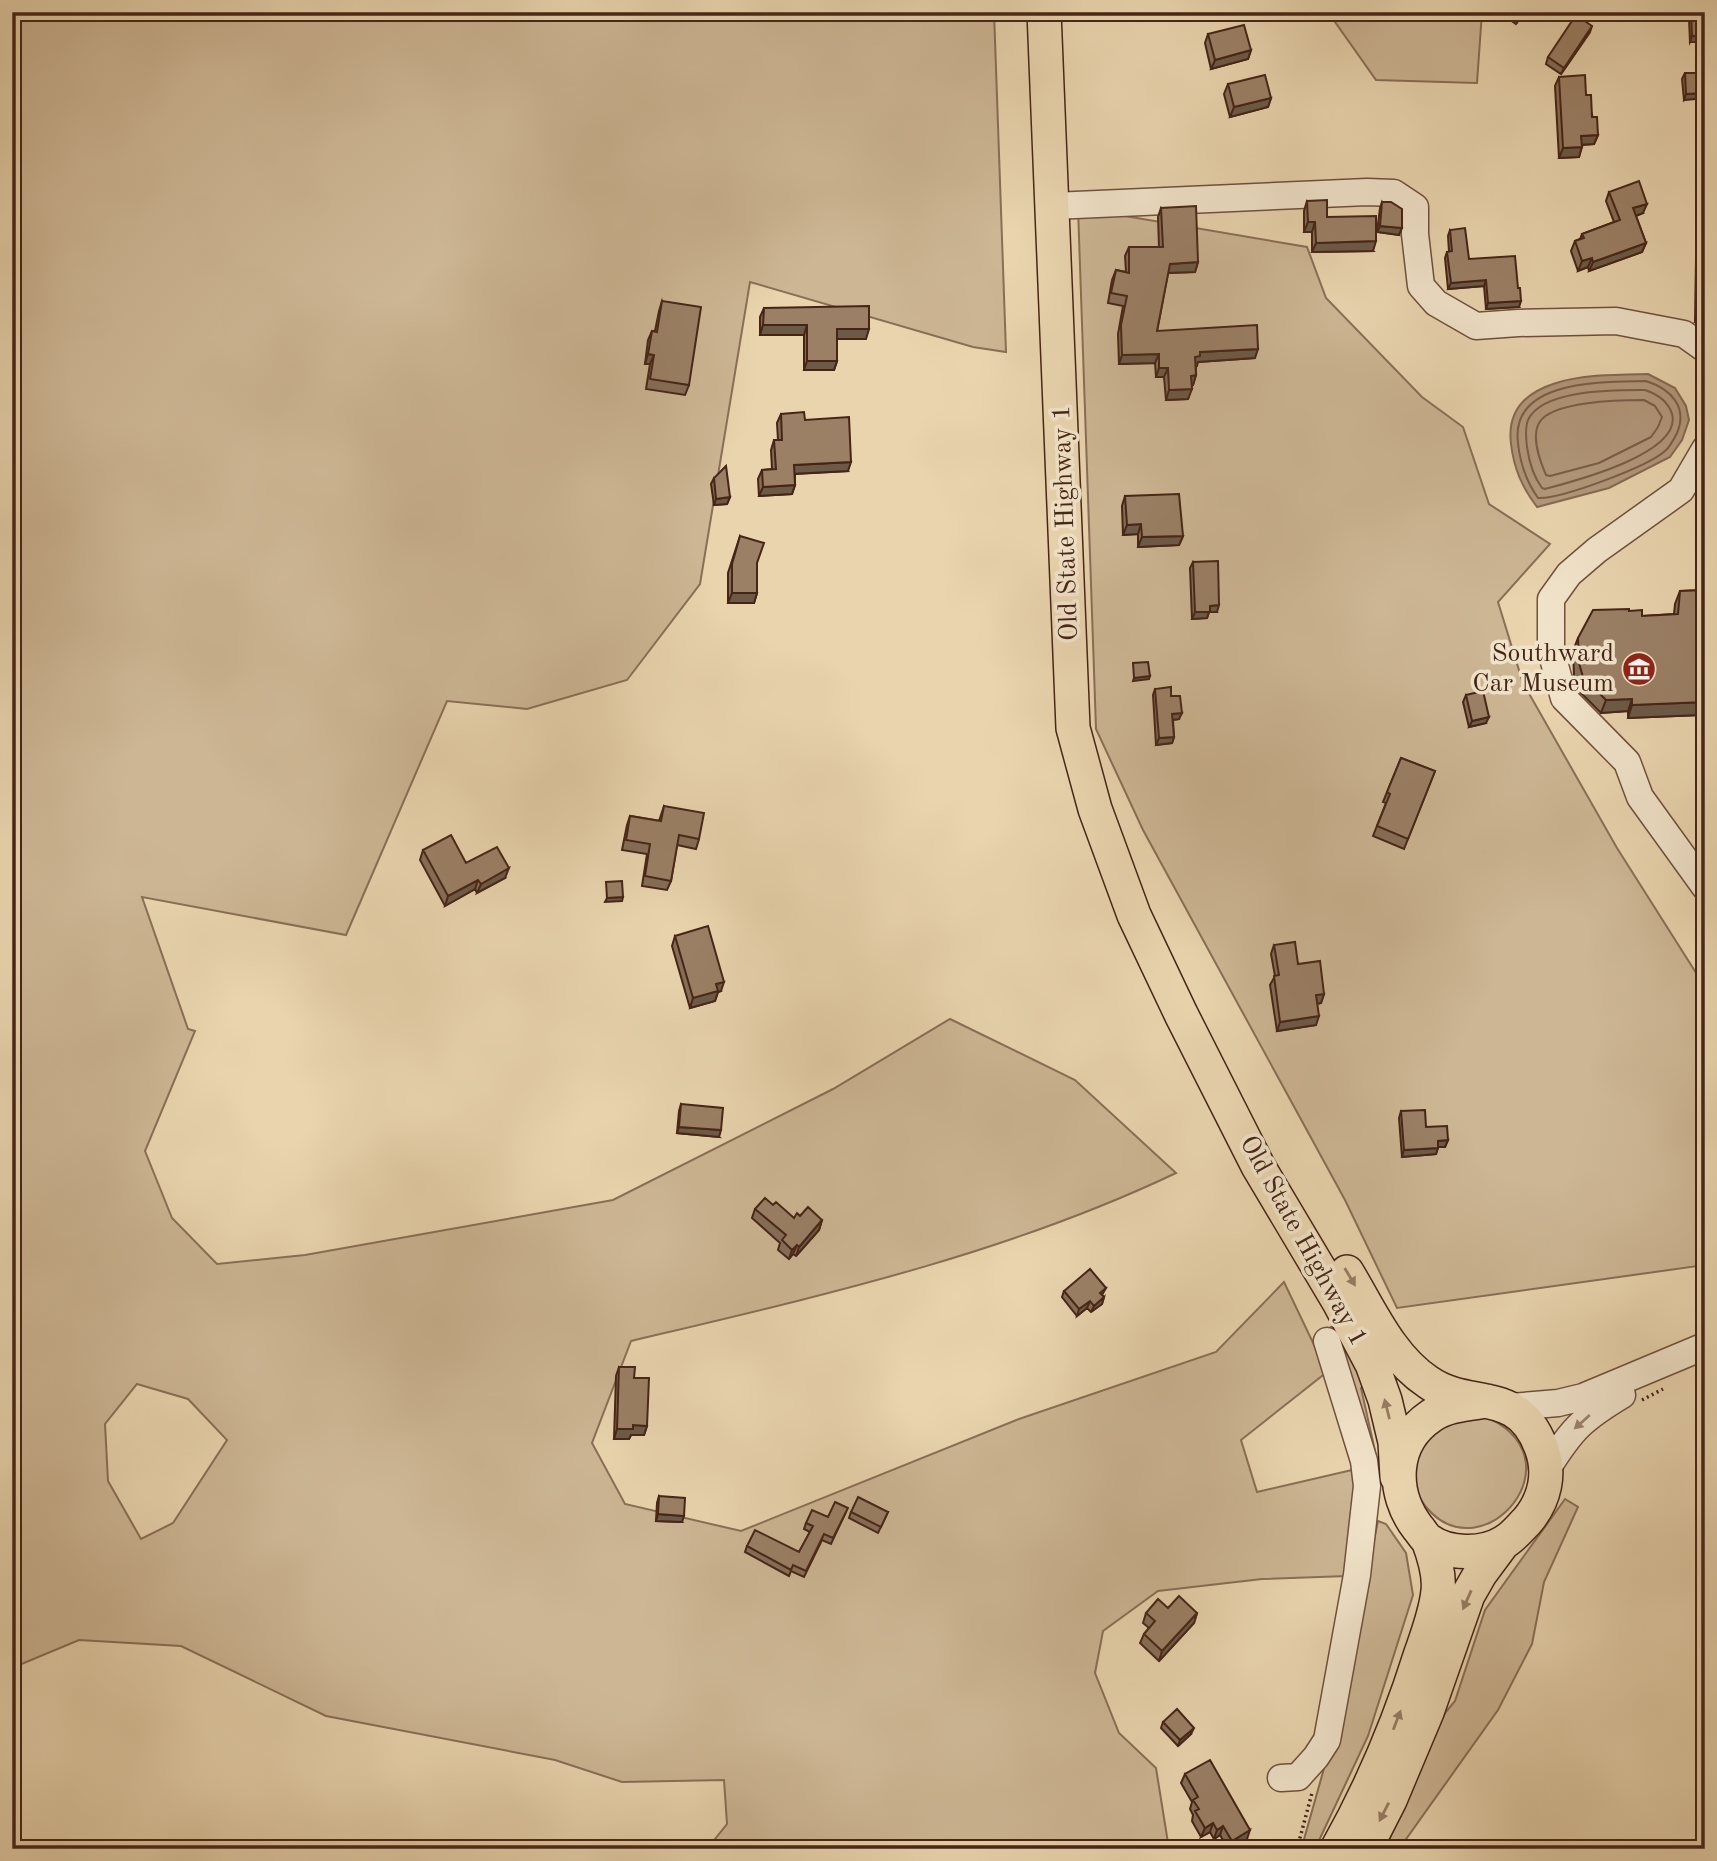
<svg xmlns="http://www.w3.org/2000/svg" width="1717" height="1861" font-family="'Old Standard TT',serif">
	<rect width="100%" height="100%" fill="#e9d4ae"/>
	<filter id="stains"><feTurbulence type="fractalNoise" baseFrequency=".00286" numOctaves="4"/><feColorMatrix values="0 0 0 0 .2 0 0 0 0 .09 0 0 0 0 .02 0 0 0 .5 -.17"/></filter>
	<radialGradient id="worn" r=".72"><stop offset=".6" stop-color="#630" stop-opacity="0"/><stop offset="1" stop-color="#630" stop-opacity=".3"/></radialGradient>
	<!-- green -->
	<path fill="#cdb694" stroke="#8a6e56" stroke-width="2" fill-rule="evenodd" d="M12 12H994L1006 352 973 347 750 282 700 584 627 680 527 709 447 701 346 935 142 897 188 1029 195 1031 145 1151 172 1218 217 1264 305 1255 613 1200 833 1089 950 1019 1075 1080 1176 1173C1004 1255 816 1297 631 1341L592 1443 625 1504 741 1531 1019 1419 1216 1352 1284 1282 1327 1372 1241 1440 1257 1492 1352 1470 1359 1516 1347 1576 1262 1579 1158 1591 1103 1631 1095 1673 1119 1733 1156 1768 1169 1849H707L727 1824 724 1780 622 1782 555 1760 326 1716 181 1646 79 1640 12 1668ZM137 1384 188 1399 227 1440 173 1523 141 1539 108 1481 105 1424Z
		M1328 12H1482L1477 83 1376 80Z
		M1078 208 1307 247 1326 298 1422 397 1463 427 1489 504 1550 544 1498 602 1523 683 1617 848 1705 987V1265L1397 1308 1345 1200 1143 830 1096 729Z
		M1332 1326 1336 1329 1365 1384 1361 1388 1375 1451 1377 1484 1330 1328Z
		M1482 1415C1585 1457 1483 1576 1426 1507 1421 1500 1416 1493 1414 1484 1411 1471 1419 1437 1430 1429 1438 1424 1471 1418 1482 1415Z
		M1565 1499 1578 1507 1544 1582 1532 1644 1498 1710 1399 1849H1385L1445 1713 1455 1701 1485 1610Z
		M1378 1521 1386 1524 1406 1553 1413 1595 1368 1736 1315 1849H1305L1303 1843 1334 1733Z"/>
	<!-- water -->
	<path fill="#b2987b" stroke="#876a53" stroke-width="2" d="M1648 374 1675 388 1686 406 1689 420 1682 440 1670 457 1609 488 1537 507C1522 487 1514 469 1511 444 1502 372 1600 375 1648 374Z"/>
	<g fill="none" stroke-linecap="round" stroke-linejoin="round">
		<!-- shore -->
		<path stroke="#7c5e49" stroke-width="2" d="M1646 381C1671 389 1688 407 1677 433 1674 439 1670 447 1665 451 1647 467 1561 499 1538 498 1526 481 1520 463 1518 443 1510 379 1603 382 1646 381Z
			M1645 390C1657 394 1668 401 1672 414 1683 454 1571 482 1545 489L1542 488C1533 476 1529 461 1527 447 1526 439 1525 428 1528 420 1542 389 1616 390 1645 390Z
			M1644 400 1655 406 1662 417 1658 427 1651 437 1599 463 1550 476 1546 475C1540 461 1531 438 1539 423 1551 401 1621 400 1644 400Z"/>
		<!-- minor casing -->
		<g stroke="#6f513d" stroke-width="29">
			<path id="minor" d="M1053 206 1367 192 1394 193 1415 207V234L1421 286 1436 303 1476 326 1518 323 1616 321 1684 334 1705 349
				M1705 449 1681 490 1597 550 1569 574 1551 599V651L1564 698 1627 762 1640 797 1705 887
				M1511 1407 1558 1403 1583 1397 1705 1346
				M1547 1469C1572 1429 1582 1419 1622 1395
				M1281 1778 1298 1777 1316 1757 1327 1740 1357 1575 1367 1486 1364 1461 1327 1341"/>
		</g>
		<!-- major casing -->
		<g stroke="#462517" stroke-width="36">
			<path id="major" d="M1044 12 1073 728 1095 809 1134 915 1181 1014 1258 1166 1339 1302 1372 1364 1385 1400 1395 1442 1397 1477
				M1347 1272C1370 1310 1390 1357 1428 1382 1469 1411 1518 1385 1541 1447 1551 1473 1545 1500 1527 1521 1520 1528 1513 1537 1504 1542 1483 1555 1448 1555 1428 1540 1424 1537 1421 1531 1418 1528 1391 1493 1391 1443 1431 1416 1447 1405 1467 1404 1487 1401
				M1337 1849C1372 1787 1400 1720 1421 1653 1428 1633 1436 1612 1438 1591 1440 1574 1434 1556 1428 1540
				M1365 1849 1390 1800 1427 1712 1468 1595 1480 1574 1503 1543"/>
		</g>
		<!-- path -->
		<path stroke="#462517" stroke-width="3.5" stroke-dasharray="2 3.5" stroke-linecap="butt" d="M1642 1400 1663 1389
			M1297 1849 1312 1793"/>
		<!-- minor -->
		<use href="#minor" stroke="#f1e3ca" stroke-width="26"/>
		<!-- major -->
		<use href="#major" stroke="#e9d4ae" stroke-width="33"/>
	</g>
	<!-- wall -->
	<path fill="#856e58" stroke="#462517" stroke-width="2" d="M1499 12H1524L1516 24Z
		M1539 12H1549L1546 17Z
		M1672 12H1705L1690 42 1689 19H1672Z
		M1590 32 1561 74 1546 64 1548 57Z
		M1208 34 1251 50 1248 59 1211 69 1205 43Z
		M1685 73H1705L1684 100 1682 79Z
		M1559 77 1586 95 1598 135 1594 144 1582 145 1579 157 1559 158 1555 86Z
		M1228 84 1271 98 1268 107 1230 117 1224 94Z
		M1701 182 1705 322H1695L1697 195Z
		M1609 192 1643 213 1636 216 1646 243 1642 252 1589 271 1588 267 1578 271 1571 251 1575 241 1580 239 1582 234 1614 222 1606 201Z
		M1307 201 1327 217 1373 251 1312 252V232H1304V211Z
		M1382 202 1399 235 1377 232 1380 208Z
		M1161 208 1198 262 1195 272 1168 273 1157 331 1255 358 1198 362 1196 366V375L1193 385H1192L1188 399 1166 400 1164 377H1156L1155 363 1119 364 1118 334 1123 306 1108 303 1112 280 1116 270 1126 272 1125 256 1129 247H1159L1158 217Z
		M1450 230 1469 259 1519 307 1486 309 1484 286 1448 289 1445 258 1447 252H1449L1448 236Z
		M662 301 689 385 685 395 646 389 650 364H645L648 340 652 331H655L659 311Z
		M764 308 866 339H837V361L834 370H804V335H760V317Z
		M781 414 805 420 848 471 795 474V485L792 494 759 496 758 479 762 470 772 469 771 450 774 440H778L777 423Z
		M714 478 730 497 727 504 714 505 711 484Z
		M1125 496 1183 536 1179 545 1138 547V534L1123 535 1122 506Z
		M740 536 757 563V593L754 603H728V573Z
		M1193 562 1217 612H1209L1207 618 1192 619 1190 568Z
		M1705 590V757L1699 758 1698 745 1702 735 1701 715 1628 718V711L1601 713 1578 690 1574 676 1573 651 1578 638 1629 611 1642 616 1674 614 1675 604 1680 591Z
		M1155 689 1171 696 1179 719 1173 720 1174 737 1172 743 1156 745 1153 695Z
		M1466 695 1486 723 1469 727 1463 702Z
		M1401 758 1435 771 1404 849 1373 836 1386 803 1383 802Z
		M664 806 699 839 696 849 677 845 671 881 667 890 642 886 647 854 622 850 627 825 630 816 659 821Z
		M423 850 466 863 505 878 477 893 475 889 445 906 420 860Z
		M675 936 721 991 718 992 715 1001 690 1008 672 946Z
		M1274 945 1298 964 1324 994 1321 1003 1317 1004 1316 1025 1277 1031 1270 985 1275 976 1271 954Z
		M681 1104 719 1137 677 1133 679 1111Z
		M1401 1111 1448 1140 1445 1147H1438L1436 1154 1402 1157 1399 1118Z
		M773 1205 794 1218 800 1216 822 1220 819 1230 796 1256 793 1254 789 1259 778 1250 780 1243 752 1218 755 1209Z
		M1106 1288 1102 1295 1104 1297 1102 1304 1091 1312 1087 1308 1077 1316 1062 1297 1064 1291Z
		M619 1367 634 1378 647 1426 644 1435H631L629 1439H614L616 1376Z
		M659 1496 682 1522 656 1521 657 1503Z
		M851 1512H888L878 1533 849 1518Z
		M845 1514 831 1544 822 1540 804 1577 791 1571 789 1576 745 1552 747 1546 799 1552 810 1532 804 1529 806 1523Z
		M1168 1608 1197 1613 1194 1623 1159 1661 1140 1643 1144 1634 1149 1628 1143 1623 1146 1613Z
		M1163 1722 1191 1734 1178 1746 1161 1728Z
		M1185 1774 1247 1839 1230 1849H1228L1220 1835 1214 1839 1210 1832 1201 1837 1192 1821 1193 1815 1190 1809 1192 1802 1181 1783Z"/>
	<!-- shaded-wall -->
	<path fill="#6c5a47" stroke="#462517" stroke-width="2" d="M1521 12H1524L1516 24 1519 14Z
		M1691 12 1689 19H1672L1675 13Z
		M1592 26 1590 32 1561 74 1564 68Z
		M1705 35V42H1690L1692 36Z
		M1251 50 1248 59 1211 69 1215 60Z
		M1705 93V98L1684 100 1686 94Z
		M1271 98 1268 107 1230 117 1234 107Z
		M1598 135 1594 144 1578 145 1581 136Z
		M1582 147 1579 157 1559 158 1563 148Z
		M1647 204 1643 213 1630 218 1633 208Z
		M1308 222H1315L1312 232H1304Z
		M1380 226 1402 228 1399 235 1377 232Z
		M1376 241 1373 251 1312 252 1316 243Z
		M1646 243 1642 252 1589 271 1593 262Z
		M1592 258 1588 267 1578 271 1582 261Z
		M1198 262 1195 272 1166 273 1170 264Z
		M1486 280 1484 286 1448 289 1451 283Z
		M1521 301 1519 307 1486 309 1488 303Z
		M1700 309 1705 310V322H1695Z
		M763 325H807L804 335H760Z
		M837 329H869L866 339H834Z
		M1258 349 1255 358 1198 362 1197 366H1192L1195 357 1200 352Z
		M648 354 654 355 650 364H645Z
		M1159 354 1155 363 1119 364 1122 355Z
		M807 361H837L834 370H804Z
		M1159 368H1168L1164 377H1156Z
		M1196 375 1193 385H1188L1191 376Z
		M1192 389 1188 399 1166 400 1169 390Z
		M851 462 848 471 791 474 794 465Z
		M795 485 792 494 759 496 763 487Z
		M730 497 727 504 714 505 716 499Z
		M1141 524 1138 534 1123 535 1127 525Z
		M1183 536 1179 545 1138 547 1142 537Z
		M732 593H757L754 603H728Z
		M1219 605 1217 612H1209L1207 618 1192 619 1195 612 1210 606Z
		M1150 676 1149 679 1133 681 1134 678Z
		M1632 699 1628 711 1601 713 1606 700Z
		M1705 702 1701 715 1628 718 1632 705Z
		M1182 713 1179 719 1170 720 1172 714Z
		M1489 717 1486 723 1469 727 1472 721Z
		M1174 737 1172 743 1156 745 1159 738Z
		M1703 745H1705V757L1699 758Z
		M509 868 505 878 477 893 481 884Z
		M478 880 475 889 445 906 448 896Z
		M623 897 622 901 605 902 607 898Z
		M724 982 721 991 718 992 715 1001 690 1008 693 998 716 984Z
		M1324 994 1321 1003 1313 1004 1316 995Z
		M1319 1016 1316 1025 1277 1031 1280 1022Z
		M679 1127 721 1130 719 1137 677 1133Z
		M1448 1140 1445 1147H1435L1438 1141Z
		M1438 1148 1436 1154 1402 1157 1404 1150Z
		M822 1220 819 1230 796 1256 799 1247Z
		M797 1245 793 1254 789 1259 792 1250Z
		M1104 1297 1102 1304 1091 1312 1094 1306Z
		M1090 1301 1087 1308 1077 1316 1079 1309Z
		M633 1425 647 1426 644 1435H631L629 1439H614L617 1429Z
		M658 1514 684 1516 682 1522 656 1521Z
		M1197 1613 1194 1623 1159 1661 1162 1651Z
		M1194 1728 1191 1734 1178 1746 1180 1740Z
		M1213 1823 1210 1832 1201 1837 1205 1828Z
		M1223 1826 1220 1835 1214 1839 1217 1830Z
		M1250 1830 1247 1839 1229 1849 1232 1841Z"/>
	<!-- building -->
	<path fill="#9b8066" stroke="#462517" stroke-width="2" d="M1691 12H1675H1705V35L1692 36Z
		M1576 15 1592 26 1564 68 1548 57Z
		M1244 25 1251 50 1215 60 1208 34Z
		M1685 73H1705V93L1686 94Z
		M1265 75 1271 98 1234 107 1228 84Z
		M1585 75 1586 95H1591L1592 117H1597L1598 135 1581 136 1582 147 1563 148 1559 77Z
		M1639 181 1647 204 1633 208 1646 243 1593 262 1592 258 1582 261 1575 241 1584 238 1582 234 1620 220 1609 192Z
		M1701 182 1705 183V310L1700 309Z
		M1327 200V217L1376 216V241L1316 243 1315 222H1308L1307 201Z
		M1382 202H1391L1402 209V228L1380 226Z
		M1196 206 1198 262 1170 264 1157 331 1257 325 1258 349 1200 352V356L1195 357 1196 375 1191 376 1192 389 1169 390 1168 368H1159V354L1122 355 1121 325 1127 296 1111 293 1116 270 1129 273V247H1163L1161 208Z
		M1465 228 1469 259 1515 256 1518 288H1520L1521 301 1488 303 1486 280 1451 283 1447 252 1452 251 1450 230Z
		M662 301 701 307 689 385 650 379 654 355 648 354 652 331 657 332Z
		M869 306V329H837V361H807V325H763L764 308Z
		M804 412 805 420 849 417 851 462 794 465 795 485 763 487 762 470 776 469 774 440H782L781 414Z
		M726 466 730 497 716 499 714 478Z
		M1179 494 1183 536 1142 537 1141 524 1127 525 1125 496Z
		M740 536 764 543 757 563V593H732V564Z
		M1218 561 1219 605 1210 606V612H1195L1193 562Z
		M1705 590V702L1632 705V699L1606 700 1583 677 1579 663 1578 638 1593 610 1629 609V611L1642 610V616L1678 614 1680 591Z
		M1148 662 1150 676 1134 678 1133 663Z
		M1171 687V696H1180L1182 713 1172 714 1174 737 1159 738 1155 689Z
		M1483 691 1489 717 1472 721 1466 695Z
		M1703 732H1705V745H1703Z
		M1401 758 1435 771 1408 839 1377 826 1390 794 1387 792Z
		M664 806 704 813 699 839 679 835 671 881 645 876 650 844 626 840 630 816 661 821Z
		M451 835 466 863 497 847 509 868 481 884 478 880 448 896 423 850Z
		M622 881 623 897 607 898 606 882Z
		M708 926 724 982 716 984 718 991 693 998 675 936Z
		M1295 942 1298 964 1320 961 1324 994 1316 995 1319 1016 1280 1022 1274 976 1279 975 1274 945Z
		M681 1104 723 1108 721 1130 679 1127Z
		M1425 1110 1426 1127 1447 1126 1448 1140 1438 1141V1148L1404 1150 1401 1111Z
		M765 1198 773 1205 776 1202 794 1218 797 1213 800 1216 808 1207 822 1220 799 1247 797 1245 792 1250 782 1240 786 1235 755 1209Z
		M1090 1269 1106 1288 1100 1293 1104 1297 1094 1306 1090 1301 1079 1309 1064 1291Z
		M619 1367H635L634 1378H649L647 1426 633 1425V1429H617Z
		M659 1496 685 1498 684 1516 658 1514Z
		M858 1497 888 1512 881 1527 851 1512Z
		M835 1502 848 1508 833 1538 824 1534 806 1571 793 1565 791 1570 747 1546 755 1530 799 1552 813 1526 806 1523 812 1510 828 1517Z
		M1179 1596 1197 1613 1162 1651 1144 1634 1155 1621 1146 1613 1158 1599 1168 1608Z
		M1177 1709 1194 1728 1180 1740 1163 1722Z
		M1210 1760 1250 1830 1232 1841 1223 1826 1217 1830 1213 1823 1205 1828 1195 1811 1199 1809 1193 1800 1198 1797 1185 1774Z"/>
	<!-- one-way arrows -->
	<defs><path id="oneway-solid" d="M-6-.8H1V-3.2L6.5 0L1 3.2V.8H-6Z" transform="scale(1.75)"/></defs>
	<g fill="#987c62">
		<use href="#oneway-solid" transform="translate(1350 1277) rotate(59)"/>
		<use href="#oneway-solid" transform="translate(1387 1409) rotate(-104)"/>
		<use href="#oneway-solid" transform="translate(1467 1600) rotate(114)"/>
		<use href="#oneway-solid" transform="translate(1397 1720) rotate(-69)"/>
		<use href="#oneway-solid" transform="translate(1384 1812) rotate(117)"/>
	</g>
	<use fill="#9c8470" href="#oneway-solid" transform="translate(1582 1422) rotate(138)"/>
	<!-- icons -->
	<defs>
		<g id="museum-disc" transform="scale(1.75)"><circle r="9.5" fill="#8f2418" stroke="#f1e3ca"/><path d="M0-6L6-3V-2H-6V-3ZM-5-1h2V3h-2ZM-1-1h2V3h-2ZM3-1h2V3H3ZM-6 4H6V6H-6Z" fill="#fff"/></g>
	</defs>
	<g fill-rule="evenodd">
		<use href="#museum-disc" x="1639" y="669"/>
	</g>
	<g text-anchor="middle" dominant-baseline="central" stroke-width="7" stroke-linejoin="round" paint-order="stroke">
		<!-- street labels -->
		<g font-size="26" fill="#462517" stroke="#f1e3ca">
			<text transform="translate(1066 523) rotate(-92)">Old State Highway 1</text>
			<text transform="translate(1303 1241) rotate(61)">Old State Highway 1</text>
		</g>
		<!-- poi labels -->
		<g font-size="26" fill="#462517" stroke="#f1e3ca" text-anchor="end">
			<text x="1614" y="654">Southward<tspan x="1614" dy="30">Car Museum</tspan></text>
		</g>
	</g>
	<!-- margin -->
	<rect width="1717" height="1861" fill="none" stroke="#e9d4ae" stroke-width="42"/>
	<rect x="14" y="14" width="1689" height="1833" fill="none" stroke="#462517" stroke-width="3.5"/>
	<rect x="21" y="21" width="1675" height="1819" fill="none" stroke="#462517" stroke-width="2"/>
	<rect width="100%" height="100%" filter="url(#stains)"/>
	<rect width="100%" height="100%" fill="url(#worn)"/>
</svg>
